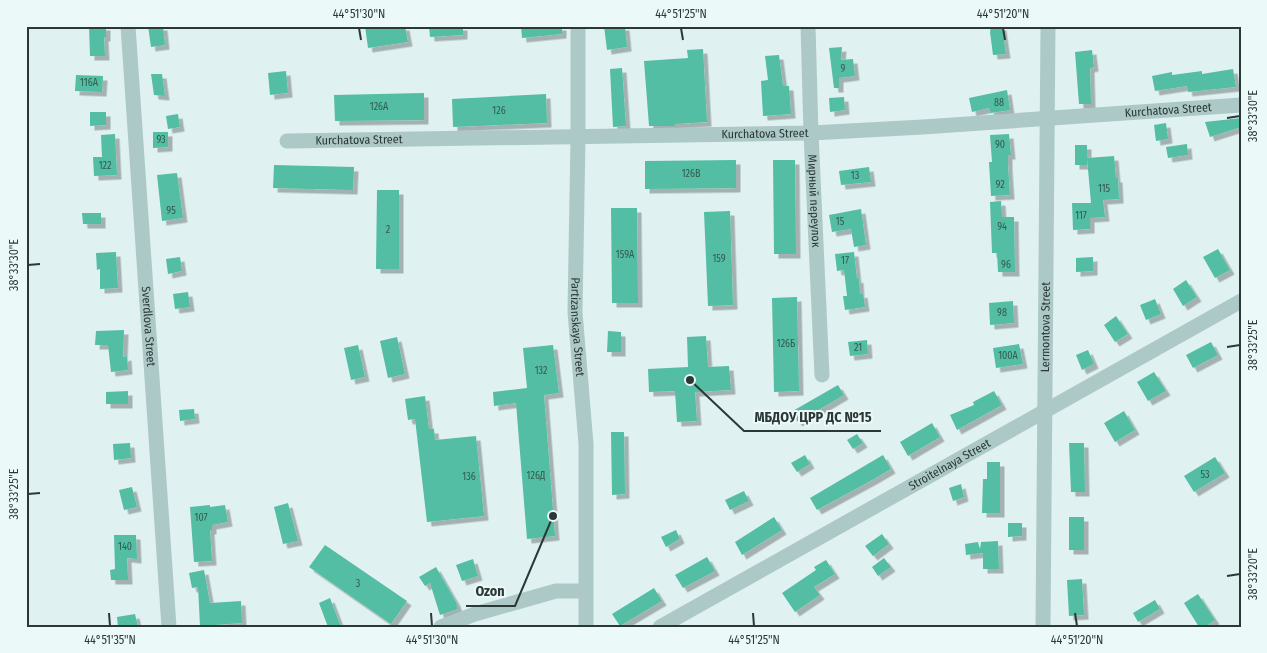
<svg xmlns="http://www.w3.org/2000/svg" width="1267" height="653" font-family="'Fira Sans Condensed',sans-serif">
	<defs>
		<filter id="shadow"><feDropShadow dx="4.5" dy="4.5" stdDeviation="0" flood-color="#0004"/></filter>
	</defs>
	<rect width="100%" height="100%" fill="#e0f1f1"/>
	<!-- building -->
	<path fill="#52bea3" filter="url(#shadow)" d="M89 26H106V37H104L105 56H90Z
		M148 26H163L165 45 151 47Z
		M365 26H405L408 42 368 48Z
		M429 26H463V35L430 37Z
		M521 26H562V34L522 38Z
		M604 26H625L627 47 607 50Z
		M991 26H1002L1006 54 993 55 990 32Z
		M842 47 841 60 853 59 855 76 839 78V88H834L829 48Z
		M703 49 707 122 675 124V126H649L644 61 688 58 687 50Z
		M1092 50 1094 67 1090 68 1091 104H1079L1075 52Z
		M779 55 783 86H789L791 114 763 116 761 81 768 80 765 56Z
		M622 68 626 126 613 127 610 69Z
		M1233 69 1236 87 1188 92 1187 86 1155 91 1152 76 1172 72V75L1202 71V74Z
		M286 71 288 93 270 95 268 73Z
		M151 74H162L165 96 154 95Z
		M76 75 103 76 102 92 75 91Z
		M1007 90 1010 110 990 113 989 108 972 112 969 98Z
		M424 93V120L335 121 334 95Z
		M546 94 547 123 453 127 452 99Z
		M844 97 845 110 830 112 829 98Z
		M90 112H106V125L90 126Z
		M178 114 180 127 168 129 166 116Z
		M1241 118V127L1210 137 1205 122Z
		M1166 123 1168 139 1156 141 1154 125Z
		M153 132H168V147L153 148Z
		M115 134 117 175 94 176 93 157H102L101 135Z
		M1009 134 1011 155H1008V166L1010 195 991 196 989 162H992L990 135Z
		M1187 144 1188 155 1168 158 1166 147Z
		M1075 145H1087V165H1075Z
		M1114 156 1116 178H1118L1119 199 1103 200 1105 217 1090 218V229L1073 230 1072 203H1091L1087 158Z
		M736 160V188L645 189V161Z
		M773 160H795L796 254H774Z
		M274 165 354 167 353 190 273 188Z
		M869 167 871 182 841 185 839 171Z
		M177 173 183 218 162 221 157 175Z
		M377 190H399V269H376Z
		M1001 201 1002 217H1014L1015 272H998L997 253H992L990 202Z
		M611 208H637L638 303H612Z
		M861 209 866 245 854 247 851 229 832 232 829 215Z
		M730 211 733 305 708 306 704 212Z
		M82 213H101V224H83Z
		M1218 249 1230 270 1215 278 1203 257Z
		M116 252 118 288 100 289V269L97 270 96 253Z
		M854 252 857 279 859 278 860 294 863 293 865 307 845 310 843 296H847L844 270 837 271 835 254Z
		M180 257 182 271 168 274 166 259Z
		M1093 257V271L1076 272V258Z
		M1186 280 1197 297 1183 306 1173 289Z
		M188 292 190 307 175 309 173 294Z
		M797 297 799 391 774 392 772 298Z
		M1155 299 1161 314 1146 320 1140 305Z
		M1013 301 1014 323 990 325 989 303Z
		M1116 316 1128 334 1115 342 1104 325Z
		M124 330 123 357 127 356 128 370 111 372 108 345H95L96 331Z
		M608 331 621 332V352H607Z
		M706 336 708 367 729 366 731 390 695 392 697 421 677 422 675 391 649 392 648 369 688 367 687 337Z
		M397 337 405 374 388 378 380 341Z
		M867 340 868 354 850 356 848 342Z
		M1211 342 1218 355 1193 368 1186 355Z
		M1019 344 1023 364 996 368 993 348Z
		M358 345 365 377 351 380 344 348Z
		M553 345 559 393 544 395 555 536 527 539 516 403 494 406 493 392 527 388 523 348Z
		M1088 350 1094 364 1082 370 1076 355Z
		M1154 372 1166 391 1148 401 1137 382Z
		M838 385 844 395 798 422 791 412Z
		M128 391V404H106V392Z
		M994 391 1002 405 957 430 950 415 974 405 973 402Z
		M425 396 429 429H434L435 440 476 436 484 516 427 522 415 419 408 420 405 399Z
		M194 409 195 419 180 421 179 410Z
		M1124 411 1135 430 1115 442 1104 423Z
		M932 423 940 437 908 456 900 442Z
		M611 432H624L625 494 612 495Z
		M857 434 863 443 853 449 847 440Z
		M130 443 131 458 114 460 113 444Z
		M1069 443H1084L1085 492H1071Z
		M805 455 810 464 797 472 791 463Z
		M883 455 891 469 874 479 817 510 810 498Z
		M1215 457 1225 473 1194 492 1184 476Z
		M987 462H1000V513H982L983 479H987Z
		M961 484 964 497 953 501 949 488Z
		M132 487 137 507 124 510 119 490Z
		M744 491 749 501 730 510 725 500Z
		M288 503 298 541 283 544 274 507Z
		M210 505V507L225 505 228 522 212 525V530H210L212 561 194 562 190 507Z
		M774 517 782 530 742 555 735 542Z
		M1069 517H1084V550H1069Z
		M1008 523H1022V536L1008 537Z
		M676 530 680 539 666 547 661 537Z
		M882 534 889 544 873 556 865 546Z
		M114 535H136L137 559 127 558 128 580H111L110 570 115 569Z
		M998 541 999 569H983V553L966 555 965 544 978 542 980 550 981 542Z
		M325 545 407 601 391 624 309 567Z
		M707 557 715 571 683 588 675 575Z
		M884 558 891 567 878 576 872 567Z
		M473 559 478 576 462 581 456 565Z
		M826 560 835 574 814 587 820 595 795 612 782 593 816 570 814 567Z
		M436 567 456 602 458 609 440 615 430 583 425 586 419 577Z
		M204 570 210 603 241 601 242 623 200 626 198 587 192 588 189 573Z
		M1082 579 1084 615 1069 616 1067 580Z
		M654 588 662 601 620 626 612 614Z
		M1198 594 1215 620 1205 627H1199L1184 603Z
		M330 598 341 627H328L319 603Z
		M1155 600 1160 609 1138 622 1133 613Z
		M135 614 138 627H118L117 617Z"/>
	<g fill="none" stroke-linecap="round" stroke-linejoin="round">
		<!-- minor -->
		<g stroke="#acc9c8" stroke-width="15">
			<path id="s1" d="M128 26 169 627"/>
			<path id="s2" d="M578 26V138L575 312 586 444V627"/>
			<path id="s3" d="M808 26 811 133 822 375"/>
			<path id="s4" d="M287 141 811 133 923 127 1241 105"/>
			<path d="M441 627 475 614 556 591H585"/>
			<path id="s5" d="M660 627 1241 301"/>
			<path id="s6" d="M1043 627 1048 26"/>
		</g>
	</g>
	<!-- ticks -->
	<path fill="none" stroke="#2b3835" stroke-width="2" d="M359 28 361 40M681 28 683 40M1003 28 1005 40M1227 118 1240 116M28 265 40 264M1227 347 1240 345M28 494 40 493M1227 576 1240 574M109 613 110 626M431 613 432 626M753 613 754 626M1075 613 1077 626"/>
	<g text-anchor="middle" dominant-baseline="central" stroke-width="4" stroke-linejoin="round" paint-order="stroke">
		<!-- number labels -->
		<g font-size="10" fill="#355a50">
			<text x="843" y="69">9</text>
			<text x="89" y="83">116А</text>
			<text x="999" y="103">88</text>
			<text x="379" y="107">126А</text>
			<text x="499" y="111">126</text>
			<text x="161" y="140">93</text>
			<text x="1000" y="145">90</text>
			<text x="105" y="166">122</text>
			<text x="691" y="174">126В</text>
			<text x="855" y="176">13</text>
			<text x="1000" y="185">92</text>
			<text x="1104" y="189">115</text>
			<text x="171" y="211">95</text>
			<text x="1081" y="216">117</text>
			<text x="840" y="222">15</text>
			<text x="1002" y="227">94</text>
			<text x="388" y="230">2</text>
			<text x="625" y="255">159А</text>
			<text x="719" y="259">159</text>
			<text x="845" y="261">17</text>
			<text x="1006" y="265">96</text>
			<text x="1002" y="313">98</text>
			<text x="786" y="344">126Б</text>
			<text x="858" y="348">21</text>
			<text x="1008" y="356">100А</text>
			<text x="541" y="371">132</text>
			<text x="1205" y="475">53</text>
			<text x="536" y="476">126Д</text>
			<text x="469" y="477">136</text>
			<text x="201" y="518">107</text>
			<text x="125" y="547">140</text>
			<text x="358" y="584">3</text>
		</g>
		<!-- street labels -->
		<g font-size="12" fill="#2b3835" stroke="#ecf9f9">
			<text stroke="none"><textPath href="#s4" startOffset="882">Kurchatova Street</textPath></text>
			<text stroke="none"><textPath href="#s4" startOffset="478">Kurchatova Street</textPath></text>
			<text stroke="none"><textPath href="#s4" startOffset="72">Kurchatova Street</textPath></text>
			<text stroke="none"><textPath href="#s3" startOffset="175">Мирный переулок</textPath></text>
			<text stroke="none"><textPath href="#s1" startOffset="301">Sverdlova Street</textPath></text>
			<text stroke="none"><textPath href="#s2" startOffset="301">Partizanskaya Street</textPath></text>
			<text stroke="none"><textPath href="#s6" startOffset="300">Lermontova Street</textPath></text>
			<text stroke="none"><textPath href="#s5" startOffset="332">Stroitelnaya Street</textPath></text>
		</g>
	</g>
	<!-- callouts -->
	<path fill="none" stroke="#2b3835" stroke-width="2" d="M690 380L744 431H881M553 516L515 606H466"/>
	<g fill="#2b3835" stroke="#ecf9f9" stroke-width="2">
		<circle cx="690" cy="380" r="5"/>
		<circle cx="553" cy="516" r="5"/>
	</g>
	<g font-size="14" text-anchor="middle" font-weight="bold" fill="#2b3835" stroke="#ecf9f9" stroke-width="4" stroke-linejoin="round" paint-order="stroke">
		<text x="813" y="422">МБДОУ ЦРР ДС №15</text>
		<text x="490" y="596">Ozon</text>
	</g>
	<!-- border -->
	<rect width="1267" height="653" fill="none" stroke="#ecf9f9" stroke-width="55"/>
	<rect x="28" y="28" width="1212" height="598" fill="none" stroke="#2b3835" stroke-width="2"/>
	<g font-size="12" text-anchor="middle" fill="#2b3835">
		<text x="359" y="18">44°51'30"N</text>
		<text x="681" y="18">44°51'25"N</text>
		<text x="1003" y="18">44°51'20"N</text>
		<text transform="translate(1253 116) rotate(-90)" y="4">38°33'30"E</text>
		<text transform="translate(14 265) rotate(-90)" y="4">38°33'30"E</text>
		<text transform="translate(1253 345) rotate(-90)" y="4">38°33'25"E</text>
		<text transform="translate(14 494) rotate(-90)" y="4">38°33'25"E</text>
		<text transform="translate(1253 574) rotate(-90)" y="4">38°33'20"E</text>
		<text x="110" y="644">44°51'35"N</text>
		<text x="432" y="644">44°51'30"N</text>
		<text x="754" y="644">44°51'25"N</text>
		<text x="1077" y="644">44°51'20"N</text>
	</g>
</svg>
